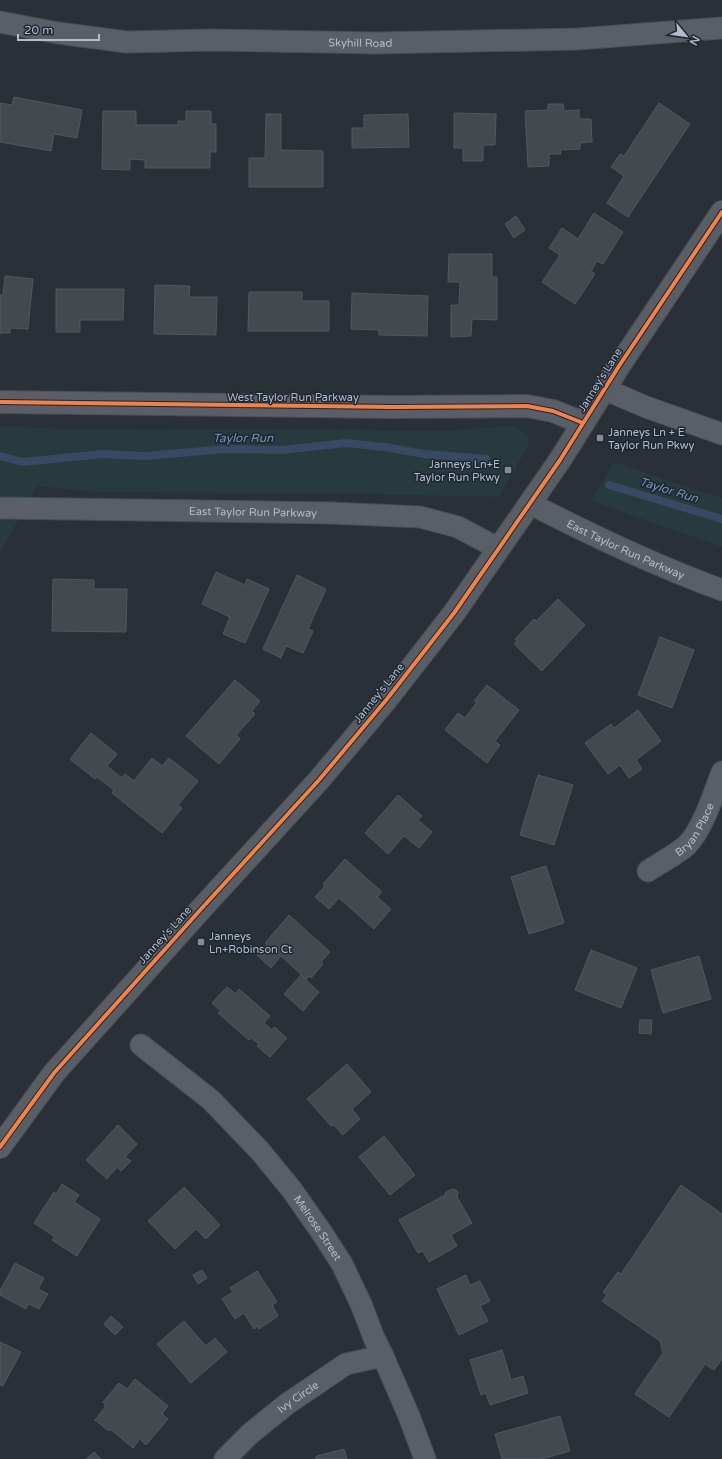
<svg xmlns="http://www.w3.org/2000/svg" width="722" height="1459" font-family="'Varela Round',sans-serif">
	<rect width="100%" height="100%" fill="#2a3038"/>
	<!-- green -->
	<path fill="#273a3e" d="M0 426 84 430 282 429 443 431 515 426 529 436 527 448 499 497 364 494 97 492 37 486 0 553Z
		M614 462 660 478 722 498V547L591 501Z"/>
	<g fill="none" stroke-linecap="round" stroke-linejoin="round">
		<!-- stream -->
		<path stroke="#384963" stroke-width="8" d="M0 456 23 462 103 454 145 456 226 449 283 450 346 443 385 447 424 454 486 459
			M609 485 722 519"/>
	</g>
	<!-- building -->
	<path fill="#444950" stroke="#52575f" d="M14 97 82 110 77 138 54 134 51 151 0 142V103L12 105Z
		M659 103 690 124 628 217 607 203 624 176 611 167 620 154 624 156Z
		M548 104H563L564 111 579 110V119H591L592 142 580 143V149L560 150 561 154H549V166L528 167 525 111 548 110Z
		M103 111H136V125H178V121H186V111H211V124H216V152H210V168H145V160L130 159V170L102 169Z
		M454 113 496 114 495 145H483V161H463V148H454Z
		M266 114H281V150L323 151V187H249V158H265Z
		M408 114 409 147 352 148V128H364V115Z
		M594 213 623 232 603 264 597 261 591 271 595 274 575 304 542 282 560 255 549 248 562 228 578 239Z
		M516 216 525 230 514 238 505 224Z
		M449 254H492V277H497V320L472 319 471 336 451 337V305H459L460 282H448Z
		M5 276 33 279 28 329 10 328V333H0V295H3Z
		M155 285 190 286 189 297H217L216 335 154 334Z
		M56 289H124L123 320H80V332H56Z
		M249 292H302V301H329V331H248Z
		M352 293 428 296 427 336 379 335V330L351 329Z
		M216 572 245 585 247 579 269 589 245 643 223 634 230 617 202 604Z
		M297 575 326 589 308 629 313 631 303 653 286 646 281 658 263 649Z
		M53 579 94 580V589H127L126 632 52 631Z
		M558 599 585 625 542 671 514 644 517 641 515 639 534 619 536 621Z
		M660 637 694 650 672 708 638 695Z
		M235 680 260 701 252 711 255 714 236 735 240 739 219 764 186 736Z
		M487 685 519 710 495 741 500 745 487 763 445 730 458 713 465 718 477 702 474 701Z
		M638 710 661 741 636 760 642 769 629 778 620 765 608 774 585 743 611 724 614 728Z
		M91 733 117 754 107 766 122 778 125 774 134 781 152 758 162 766 169 758 198 781 178 805 182 808 162 833 112 793 114 790 97 777 95 779 70 759Z
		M538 775 573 785 554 845 520 835Z
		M398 795 422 816 418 820 432 832 419 848 404 836 388 854 365 833Z
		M345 859 382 892 377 897 391 909 374 929 339 898 329 909 315 897 325 886 323 884Z
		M546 866 564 923 529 934 511 877Z
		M289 915 330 952 321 962 323 964 311 978 309 976 306 979 281 956 271 968 257 955 267 944 265 943Z
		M591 950 637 968 621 1008 575 990Z
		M699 956 711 999 663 1013 651 970Z
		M301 975 319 992 303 1011 284 994Z
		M227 987 236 994 239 989 270 1016 264 1023 272 1030 274 1027 287 1038 270 1057 257 1046 259 1044 251 1038 249 1040 218 1013 221 1011 212 1003Z
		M640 1020H652L651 1034 639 1033Z
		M347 1064 371 1092 352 1109 360 1119 343 1135 334 1125 331 1126 307 1099Z
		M118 1125 137 1144 125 1157 131 1161 121 1171 117 1167 107 1179 86 1160Z
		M384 1136 415 1175 390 1195 359 1157Z
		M62 1184 79 1195 74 1202 100 1219 77 1256 52 1240 55 1237 34 1223 54 1192 56 1194Z
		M681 1185 722 1214V1359L714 1370 705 1364 669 1417 635 1394 663 1353 660 1341 602 1301 607 1295 603 1292 618 1272 621 1274Z
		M184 1187 220 1225 206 1239 196 1229 175 1249 148 1221Z
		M452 1189 456 1190 458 1193 457 1197 472 1223 451 1235 457 1246 429 1262 423 1251 418 1253 399 1220 445 1195 446 1192Z
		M15 1263 44 1278 38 1289 48 1294 39 1309 29 1304 26 1309 0 1295V1291Z
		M202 1270 207 1278 198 1284 193 1275Z
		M257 1271 277 1302 272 1305 278 1316 259 1329 258 1326 254 1329 244 1313 235 1319 222 1299 233 1292 230 1288Z
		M466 1275 470 1285 480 1281 490 1301 480 1306 488 1321 459 1335 437 1289Z
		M111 1316 123 1327 115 1335 104 1324Z
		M184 1321 206 1346 215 1338 227 1352 191 1383 157 1344Z
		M0 1342 21 1352 3 1386 0 1385Z
		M502 1350 511 1380 523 1376 528 1393 490 1405 486 1393 481 1395 470 1360Z
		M135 1379 168 1406 162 1414 168 1419 146 1445 140 1439 133 1448 110 1429 109 1431 95 1420 105 1407V1404L103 1402 119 1383 127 1389Z
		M560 1416 570 1451 542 1459H502L495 1434Z
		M344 1449 347 1459H315L317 1456Z
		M94 1452 101 1459H86Z"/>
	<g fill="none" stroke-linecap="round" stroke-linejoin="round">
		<!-- minor casing -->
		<g stroke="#484c53" stroke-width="23">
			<g id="minor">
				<path id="s1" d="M0 22 58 33 127 42 211 40 376 43 578 39 722 28"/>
				<path d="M604 389 646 407 722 434"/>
				<path id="s2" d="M531 504C593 536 656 566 722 590"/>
				<path id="s3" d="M0 508 331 513 420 517 458 527 499 549"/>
				<path id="s4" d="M648 871C658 864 679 853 687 845 703 829 714 793 722 772"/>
				<path id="s5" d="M141 1045 211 1100 260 1151 292 1190 322 1233 342 1264 361 1304 374 1338 383 1356 409 1416 425 1459"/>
				<path id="s6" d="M225 1459 251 1433 287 1404 346 1364 383 1356"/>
			</g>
		</g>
		<!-- tertiary casing -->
		<g stroke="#484c53" stroke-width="24">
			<path id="tertiary" d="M0 402 393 407 527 406 553 411 583 423"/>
		</g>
		<!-- secondary casing -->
		<g stroke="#484c53" stroke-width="24">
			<path id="secondary" d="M0 1147 54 1073 202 908 319 780 387 699 454 613 560 460 619 366 722 212"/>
		</g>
		<!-- minor -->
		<use href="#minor" stroke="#5a5e66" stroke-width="21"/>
		<!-- tertiary -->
		<use href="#tertiary" stroke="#5a5e66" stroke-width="22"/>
		<!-- secondary -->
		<use href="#secondary" stroke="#595d64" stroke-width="22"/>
		<!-- cycleway casing -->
		<g stroke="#1d2633" stroke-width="6">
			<path id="cycleway" d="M0 402 393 407 527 406 553 411 583 423
				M0 1147 54 1073 202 908 319 780 387 699 454 613 560 460 619 366 722 212"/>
		</g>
		<!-- cycleway -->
		<use href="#cycleway" stroke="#f48246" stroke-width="4"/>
	</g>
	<!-- markers -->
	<g fill="#848b96" stroke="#1d2633" stroke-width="1.5">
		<rect x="596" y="434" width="8" height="8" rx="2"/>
		<rect x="504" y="466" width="8" height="8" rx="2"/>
		<rect x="197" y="938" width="8" height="8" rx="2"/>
	</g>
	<g text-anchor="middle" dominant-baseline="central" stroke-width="3" stroke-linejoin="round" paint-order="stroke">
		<!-- street labels -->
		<g font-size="11" fill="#b4bcc9" stroke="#1d2633">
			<text stroke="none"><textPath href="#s1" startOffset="362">Skyhill Road</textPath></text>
			<text transform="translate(600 380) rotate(-58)">Janney's Lane</text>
			<text x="293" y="397">West Taylor Run Parkway</text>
			<text stroke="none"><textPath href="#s3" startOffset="253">East Taylor Run Parkway</textPath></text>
			<text stroke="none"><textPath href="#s2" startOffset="105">East Taylor Run Parkway</textPath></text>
			<text transform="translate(379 693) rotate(-51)">Janney's Lane</text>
			<text stroke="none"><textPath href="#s4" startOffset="64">Bryan Place</textPath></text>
			<text transform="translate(165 935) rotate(-48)">Janney's Lane</text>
			<text stroke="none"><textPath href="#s5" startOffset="256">Melrose Street</textPath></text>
			<text stroke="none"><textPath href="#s6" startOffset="96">Ivy Circle</textPath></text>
		</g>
		<!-- poi labels -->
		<g font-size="11" fill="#b4bcc9" stroke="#1d2633" text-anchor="start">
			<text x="608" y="432">Janneys Ln + E<tspan x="608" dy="13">Taylor Run Pkwy</tspan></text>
			<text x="500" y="464" text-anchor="end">Janneys Ln+E<tspan x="500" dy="13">Taylor Run Pkwy</tspan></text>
			<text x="209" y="936">Janneys<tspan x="209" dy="13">Ln+Robinson Ct</tspan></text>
		</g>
		<!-- water labels -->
		<g font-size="12" font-style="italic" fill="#7c92b1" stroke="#1d2633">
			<text x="243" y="438">Taylor Run</text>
			<text transform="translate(669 490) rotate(17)">Taylor Run</text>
		</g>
	</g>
	<!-- north arrow -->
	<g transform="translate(686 36) rotate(119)" stroke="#1d2633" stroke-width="3" paint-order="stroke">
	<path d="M0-3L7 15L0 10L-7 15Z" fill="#b4bcc9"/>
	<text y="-6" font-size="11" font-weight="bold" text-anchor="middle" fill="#b4bcc9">N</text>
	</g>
	<!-- scale -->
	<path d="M18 34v6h81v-6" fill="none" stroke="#b4bcc9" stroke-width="2"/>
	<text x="24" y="34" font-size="12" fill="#b4bcc9" stroke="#1d2633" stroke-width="3" paint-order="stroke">20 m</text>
</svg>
